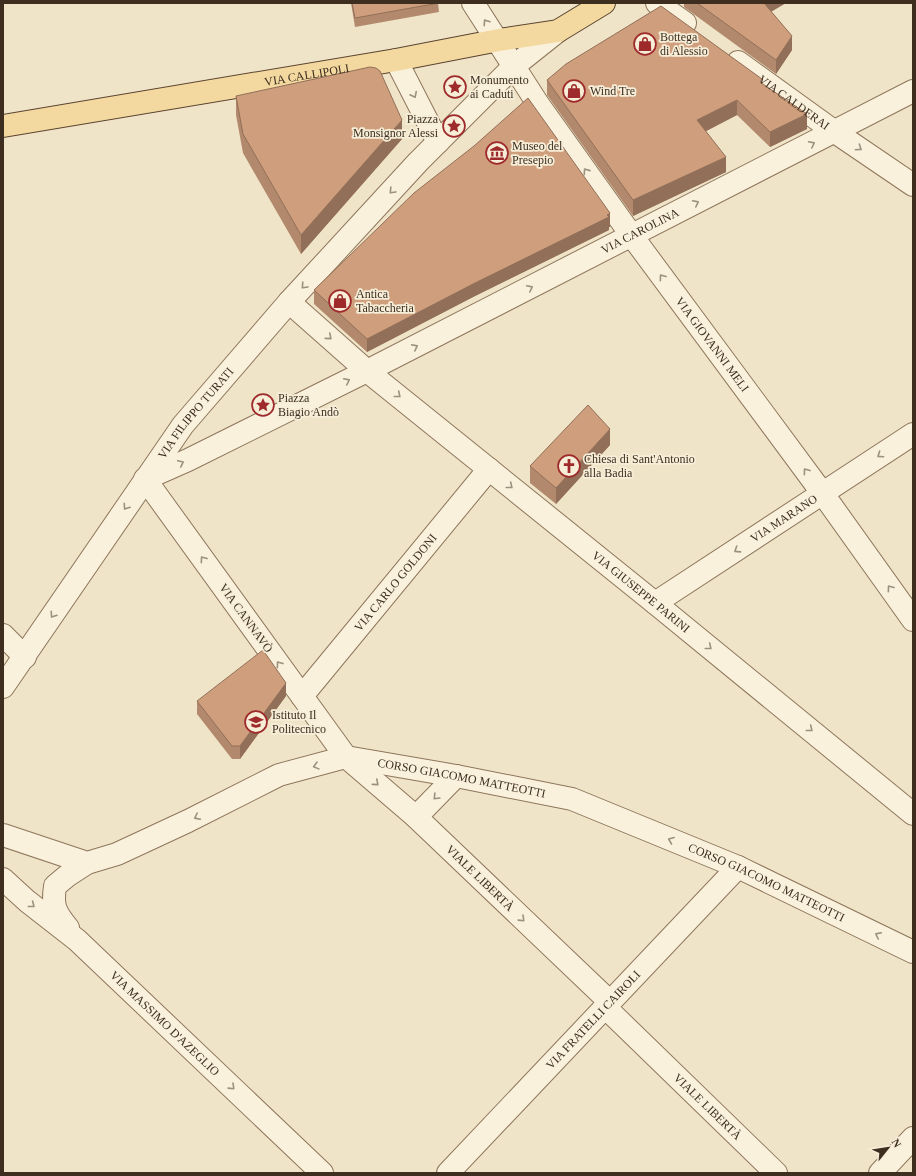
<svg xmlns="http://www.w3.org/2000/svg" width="916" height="1176" font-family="'Times New Roman',serif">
	<rect width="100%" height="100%" fill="#f0e4c8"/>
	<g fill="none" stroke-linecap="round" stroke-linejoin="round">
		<!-- minor casing -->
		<g stroke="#8d765c" stroke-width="24">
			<g id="minor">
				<path id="s1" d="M473 3 538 104 632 236 823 494 913 620"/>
				<path d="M657 3 685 23"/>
				<path d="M396 60 438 142"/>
				<path id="s2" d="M738 62 835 132 913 185"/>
				<path id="s3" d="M289 302 367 371 655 603 913 814"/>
				<path id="s4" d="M655 603 913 434"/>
				<path d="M3 635 25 657"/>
				<path id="s5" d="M3 687 183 425 289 302 418 162 514 66 558 31"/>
				<path id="s6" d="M302 696 489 469"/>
				<path d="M416 817 456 776"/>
				<path id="s7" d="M3 835 87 863 117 854 188 821 279 775 346 757 456 776 572 799 738 867 913 952"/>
				<path id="s8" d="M3 879 27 901 77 940 322 1173"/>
				<path d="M68 928C55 912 52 906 55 886L67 876 87 863"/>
				<path id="s9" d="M610 1002 416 817 346 757 145 479 188 460 367 371 913 91"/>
				<path id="s10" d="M605 1007 776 1173"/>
				<path id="s11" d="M448 1173 738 867"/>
				<path d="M880 1173 913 1138"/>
			</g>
		</g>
		<!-- major casing -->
		<g stroke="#5b4430" stroke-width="24">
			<g id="major">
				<path id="s12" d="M3 126 396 60 499 40 558 31 604 3"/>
			</g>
		</g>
		<!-- minor -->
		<use href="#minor" stroke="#faf1dc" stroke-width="22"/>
		<!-- major -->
		<use href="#major" stroke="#f3d9a0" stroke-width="22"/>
	</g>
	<!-- wall -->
	<path fill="#b2896c" d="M351 3H438L439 12 355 27Z
		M684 3H786L771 11 792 50 776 74 684 7Z
		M547 80 762 83 807 129 770 147 737 115 705 131 726 172 633 216 547 95Z
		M236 96 402 139 301 254 243 153 236 115Z
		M609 227V230L475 296 367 352 314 304V290L610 227Z
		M610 445 556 504 530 483V466Z
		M286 696 240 759H232L197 714V701Z"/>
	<!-- shaded-wall -->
	<path fill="#916f58" d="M764 3H786L764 16Z
		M792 36V50L776 74V60Z
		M737 100V115L697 136V120Z
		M807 114V129L770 147V132Z
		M402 120V139L301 254V235Z
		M726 157V172L633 216V200Z
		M610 213V227H609V230L475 296 367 352V339Z
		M610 429V445L556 504V488Z
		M286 683V696L240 759V746Z"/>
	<!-- building -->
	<path fill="#cf9f7d" stroke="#916f58" d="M352 3H439L355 18Z
		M697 3H764L792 36 776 60Z
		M661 6 762 79 760 82 807 114 770 132 737 100 697 120 726 157 633 200 547 80 566 64Z
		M370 67 376 68 380 71 402 120 301 235 243 134 236 96Z
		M528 98 610 213 607 215 609 217 475 283 367 339 314 290 414 193 474 146Z
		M588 405 610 429 556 488 530 466Z
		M263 650 286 683 240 746H232L197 701Z"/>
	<!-- one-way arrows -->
	<defs><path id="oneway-chevron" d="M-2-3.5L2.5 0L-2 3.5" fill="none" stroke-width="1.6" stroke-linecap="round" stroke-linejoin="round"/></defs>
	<g stroke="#9c907e">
		<use href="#oneway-chevron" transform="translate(486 22) rotate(-124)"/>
		<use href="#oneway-chevron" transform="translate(414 95) rotate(63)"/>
		<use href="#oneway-chevron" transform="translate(812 144) rotate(-27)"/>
		<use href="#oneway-chevron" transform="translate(859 148) rotate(34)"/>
		<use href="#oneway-chevron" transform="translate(586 171) rotate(-125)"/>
		<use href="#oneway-chevron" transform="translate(392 191) rotate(133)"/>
		<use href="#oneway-chevron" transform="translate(696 203) rotate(-27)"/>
		<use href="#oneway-chevron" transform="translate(662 277) rotate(-126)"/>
		<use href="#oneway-chevron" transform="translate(304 286) rotate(133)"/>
		<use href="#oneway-chevron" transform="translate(530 288) rotate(-27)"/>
		<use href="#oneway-chevron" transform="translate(329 337) rotate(41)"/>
		<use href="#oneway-chevron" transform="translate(415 347) rotate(-27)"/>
		<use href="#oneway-chevron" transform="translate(347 381) rotate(-26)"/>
		<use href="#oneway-chevron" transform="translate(398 395) rotate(39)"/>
		<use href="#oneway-chevron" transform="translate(880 455) rotate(146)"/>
		<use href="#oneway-chevron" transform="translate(181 463) rotate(-25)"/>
		<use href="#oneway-chevron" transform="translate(806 471) rotate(-126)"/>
		<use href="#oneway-chevron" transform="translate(510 486) rotate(39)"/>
		<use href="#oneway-chevron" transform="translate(126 507) rotate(124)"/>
		<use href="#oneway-chevron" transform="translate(737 550) rotate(147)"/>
		<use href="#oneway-chevron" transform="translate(203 559) rotate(-126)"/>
		<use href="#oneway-chevron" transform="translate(890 588) rotate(-126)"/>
		<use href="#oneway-chevron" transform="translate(53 615) rotate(124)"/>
		<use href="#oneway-chevron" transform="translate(709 647) rotate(39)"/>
		<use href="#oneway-chevron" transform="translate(279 664) rotate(-126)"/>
		<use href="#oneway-chevron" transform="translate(810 729) rotate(39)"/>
		<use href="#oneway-chevron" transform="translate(316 766) rotate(165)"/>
		<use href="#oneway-chevron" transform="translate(376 783) rotate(41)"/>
		<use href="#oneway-chevron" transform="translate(436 797) rotate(134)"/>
		<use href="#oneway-chevron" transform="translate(197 817) rotate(153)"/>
		<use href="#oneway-chevron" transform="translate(671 840) rotate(-158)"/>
		<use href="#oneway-chevron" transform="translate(32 905) rotate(38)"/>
		<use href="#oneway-chevron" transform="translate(522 919) rotate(44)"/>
		<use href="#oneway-chevron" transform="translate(878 935) rotate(-154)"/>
		<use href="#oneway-chevron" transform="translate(232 1087) rotate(44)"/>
	</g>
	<!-- icons -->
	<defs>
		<g id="shop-ring" transform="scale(1.15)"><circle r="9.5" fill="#f7eed8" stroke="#9e2a2b" stroke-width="1.5"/><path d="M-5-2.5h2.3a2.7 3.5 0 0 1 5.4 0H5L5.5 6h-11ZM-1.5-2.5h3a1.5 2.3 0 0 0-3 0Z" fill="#9e2a2b"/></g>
		<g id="sight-ring" transform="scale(1.15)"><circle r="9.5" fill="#f7eed8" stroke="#9e2a2b" stroke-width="1.5"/><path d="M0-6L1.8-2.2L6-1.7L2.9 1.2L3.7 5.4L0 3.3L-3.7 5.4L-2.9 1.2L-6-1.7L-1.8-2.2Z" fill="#9e2a2b"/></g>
		<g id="museum-ring" transform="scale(1.15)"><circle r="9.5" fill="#f7eed8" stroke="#9e2a2b" stroke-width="1.5"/><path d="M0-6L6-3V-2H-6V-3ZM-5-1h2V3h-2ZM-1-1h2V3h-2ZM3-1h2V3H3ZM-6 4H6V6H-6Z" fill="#9e2a2b"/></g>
		<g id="church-ring" transform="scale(1.15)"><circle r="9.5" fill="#f7eed8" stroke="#9e2a2b" stroke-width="1.5"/><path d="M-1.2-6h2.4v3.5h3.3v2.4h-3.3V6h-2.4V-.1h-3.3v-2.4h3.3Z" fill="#9e2a2b"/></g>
		<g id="school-ring" transform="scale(1.15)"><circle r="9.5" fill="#f7eed8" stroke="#9e2a2b" stroke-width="1.5"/><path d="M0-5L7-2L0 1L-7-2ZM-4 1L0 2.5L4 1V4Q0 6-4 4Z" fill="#9e2a2b"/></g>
	</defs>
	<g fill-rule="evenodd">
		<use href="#shop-ring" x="645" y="44"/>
		<use href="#sight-ring" x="455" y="87"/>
		<use href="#shop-ring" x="574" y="91"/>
		<use href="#sight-ring" x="454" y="126"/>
		<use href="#museum-ring" x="497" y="153"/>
		<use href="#shop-ring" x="340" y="301"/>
		<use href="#sight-ring" x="263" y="405"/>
		<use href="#church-ring" x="569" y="466"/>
		<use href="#school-ring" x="256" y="722"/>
	</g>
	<g text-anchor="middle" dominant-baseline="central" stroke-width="3.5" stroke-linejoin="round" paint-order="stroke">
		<!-- poi labels -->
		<g font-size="12" fill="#3d2e20" stroke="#f7eed8" text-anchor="start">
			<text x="660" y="37">Bottega<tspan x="660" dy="14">di Alessio</tspan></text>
			<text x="470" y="80">Monumento<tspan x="470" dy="14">ai Caduti</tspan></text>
			<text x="590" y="91">Wind Tre</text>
			<text x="438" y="119" text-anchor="end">Piazza<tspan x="438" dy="14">Monsignor Alessi</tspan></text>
			<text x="512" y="146">Museo del<tspan x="512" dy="14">Presepio</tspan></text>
			<text x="356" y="294">Antica<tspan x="356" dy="14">Tabaccheria</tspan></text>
			<text x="278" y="398">Piazza<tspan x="278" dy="14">Biagio Andò</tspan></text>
			<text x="584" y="459">Chiesa di Sant'Antonio<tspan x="584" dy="14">alla Badia</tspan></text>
			<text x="272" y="715">Istituto Il<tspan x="272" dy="14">Politecnico</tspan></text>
		</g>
		<!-- street labels -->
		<g font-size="12" fill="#3d2e20" stroke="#f7eed8">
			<text stroke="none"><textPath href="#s12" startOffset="308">VIA CALLIPOLI</textPath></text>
			<text stroke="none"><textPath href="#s2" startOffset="69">VIA CALDERAI</textPath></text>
			<text stroke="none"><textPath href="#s9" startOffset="1257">VIA CAROLINA</textPath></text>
			<text stroke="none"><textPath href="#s1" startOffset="417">VIA GIOVANNI MELI</textPath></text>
			<text stroke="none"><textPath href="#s5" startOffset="335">VIA FILIPPO TURATI</textPath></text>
			<text stroke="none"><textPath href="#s4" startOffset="154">VIA MARANO</textPath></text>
			<text stroke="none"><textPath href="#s6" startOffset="147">VIA CARLO GOLDONI</textPath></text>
			<text stroke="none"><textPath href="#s3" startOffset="456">VIA GIUSEPPE PARINI</textPath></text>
			<text transform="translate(246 618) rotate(54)">VIA CANNAVÒ</text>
			<text stroke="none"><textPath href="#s7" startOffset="487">CORSO GIACOMO MATTEOTTI</textPath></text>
			<text transform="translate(480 878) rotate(44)">VIALE LIBERTÀ</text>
			<text stroke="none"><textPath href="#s7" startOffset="811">CORSO GIACOMO MATTEOTTI</textPath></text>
			<text stroke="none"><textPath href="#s11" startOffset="211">VIA FRATELLI CAIROLI</textPath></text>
			<text stroke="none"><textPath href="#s8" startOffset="217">VIA MASSIMO D'AZEGLIO</textPath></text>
			<text stroke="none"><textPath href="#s10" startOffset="143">VIALE LIBERTÀ</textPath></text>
		</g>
	</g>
	<!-- border -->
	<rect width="916" height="1176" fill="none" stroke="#3d2e20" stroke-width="8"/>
	<!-- north arrow -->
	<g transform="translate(888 1148) rotate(60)" stroke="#f7eed8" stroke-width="3" paint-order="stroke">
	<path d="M0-3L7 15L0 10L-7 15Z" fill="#3d2e20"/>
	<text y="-6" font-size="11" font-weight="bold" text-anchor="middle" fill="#3d2e20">N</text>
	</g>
</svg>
